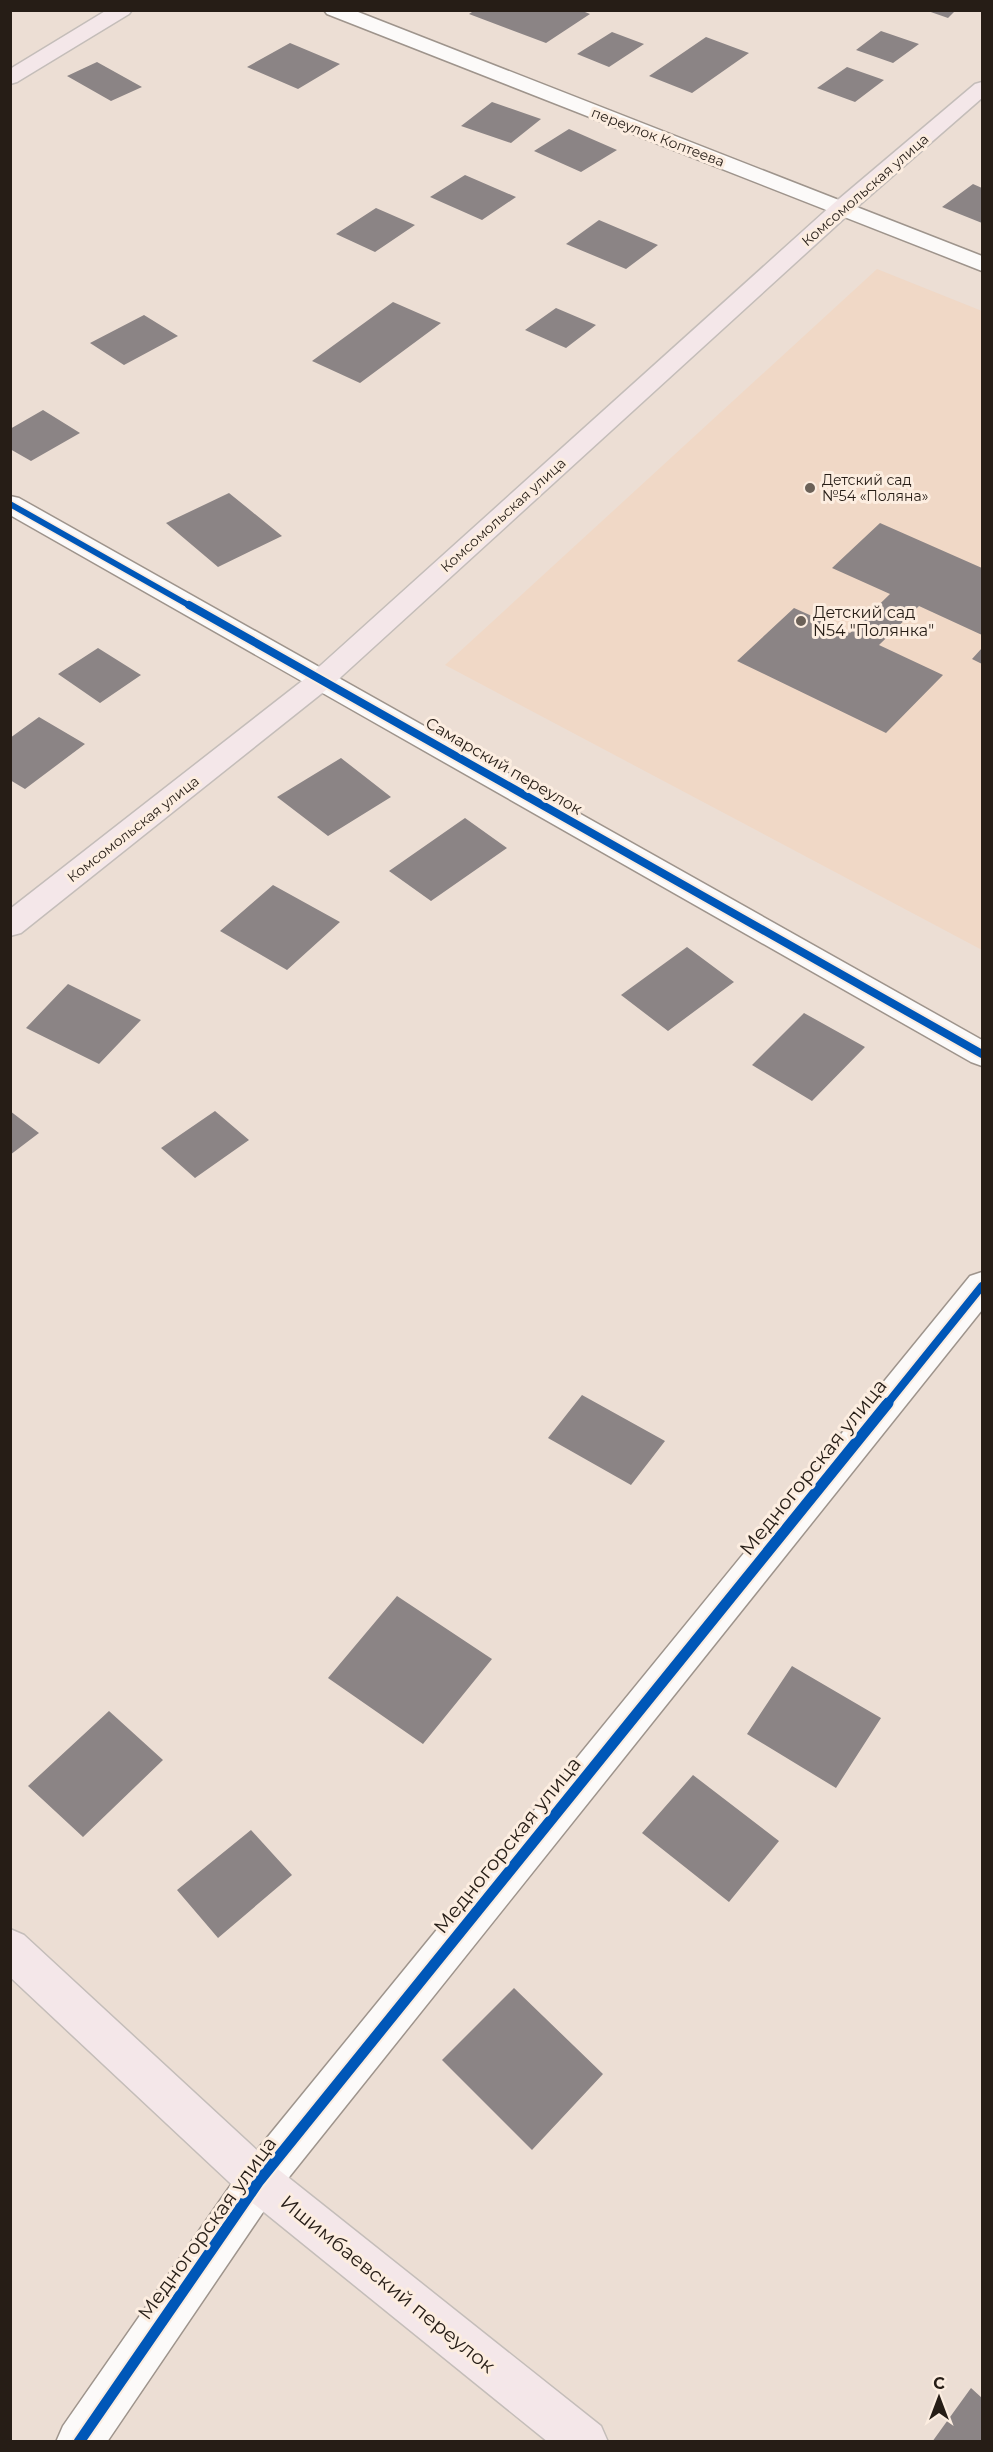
<svg xmlns="http://www.w3.org/2000/svg" width="993" height="2452" font-family="Montserrat,sans-serif">
	<rect width="100%" height="100%" fill="#ecded4"/>
	<!-- built -->
	<path fill="#f0d8c6" d="M877 269 982 311V950L445 665Z"/>
	<!-- building -->
	<path fill="#8b8485" d="M475 10H580L590 14 546 43 469 14Z
		M925 10H956L948 18Z
		M881 31 919 44 893 63 856 50Z
		M612 32 644 44 609 67 577 54Z
		M706 37 749 53 692 93 649 76Z
		M290 43 340 64 298 89 247 67Z
		M97 62 142 87 111 101 67 76Z
		M847 67 884 80 855 102 817 88Z
		M492 102 541 119 511 143 461 126Z
		M569 129 617 150 581 172 534 151Z
		M465 175 516 197 482 220 430 197Z
		M973 184 982 188V223L942 207Z
		M376 208 415 225 375 252 336 234Z
		M599 220 658 245 626 269 566 244Z
		M393 302 441 323 360 383 312 361Z
		M556 308 596 325 566 348 525 330Z
		M144 315 178 336 124 365 90 343Z
		M43 410 80 433 31 461 10 449V429Z
		M229 493 282 536 218 567 166 523Z
		M880 523 982 568V635L919 606 879 645 943 675 886 733 737 661 794 608 850 633 890 594 832 568Z
		M98 648 141 675 100 703 58 674Z
		M982 648V664L972 659Z
		M39 717 85 744 25 789 10 780V738Z
		M341 758 391 797 328 836 277 797Z
		M465 818 507 848 431 901 389 871Z
		M273 885 340 922 287 970 220 931Z
		M687 947 734 982 668 1031 621 995Z
		M68 984 141 1020 99 1064 26 1028Z
		M804 1013 865 1047 812 1101 752 1065Z
		M10 1111 39 1133 10 1155Z
		M215 1111 249 1140 195 1178 161 1148Z
		M582 1395 665 1441 631 1485 548 1438Z
		M397 1596 492 1659 423 1744 328 1678Z
		M792 1666 881 1718 836 1788 747 1734Z
		M109 1711 163 1760 83 1837 28 1786Z
		M693 1775 779 1841 729 1902 642 1833Z
		M251 1830 292 1875 218 1938 177 1890Z
		M514 1988 603 2074 532 2150 442 2060Z
		M971 2388 982 2398V2442H932Z"/>
	<g fill="none" stroke-linecap="round" stroke-linejoin="round">
		<!-- minor casing -->
		<g stroke="#9e948c" stroke-width="3">
			<path id="minor" d="M324 10H353L982 256V271L327 14Z
				M10 496 19 498 982 1040V1066L971 1062 10 515Z
				M982 1272V1310L274 2196 107 2442H56L63 2426 244 2166 970 1276Z"/>
		</g>
		<!-- major casing -->
		<g stroke="#c4bdb9" stroke-width="3">
			<path id="major" d="M107 10H132L129 14 17 82 10 84V69Z
				M982 82V98L849 214 331 686 21 933 10 936V909L311 674 833 204 975 84Z
				M10 1929 24 1935 274 2166 601 2426 608 2442H548L244 2196 10 1977Z"/>
		</g>
		<!-- minor -->
		<use href="#minor" fill="#fcfaf9" fill-rule="evenodd"/>
		<!-- major -->
		<use href="#major" fill="#f4e7e9" fill-rule="evenodd"/>
		<!-- cycleway-far2 casing -->
		<g stroke="#fcede0" stroke-width="9">
			<path id="cycleway-far2" d="M10 504 192 607"/>
		</g>
		<!-- cycleway-far1 casing -->
		<g stroke="#fcede0" stroke-width="12">
			<path id="cycleway-far1" d="M189 605 982 1054
				M887 1404 982 1286"/>
		</g>
		<!-- cycleway casing -->
		<g stroke="#fcede0" stroke-width="15">
			<path id="cycleway" d="M79 2442 259 2181 888 1403"/>
		</g>
		<!-- cycleway-far2 -->
		<use href="#cycleway-far2" stroke="#0057b8" stroke-width="6"/>
		<!-- cycleway-far1 -->
		<use href="#cycleway-far1" stroke="#0057b8" stroke-width="8"/>
		<!-- cycleway -->
		<use href="#cycleway" stroke="#0057b8" stroke-width="11"/>
	</g>
	<!-- markers -->
	<g fill="#6b6158" stroke="#fcede0" stroke-width="2">
		<circle cx="810" cy="488" r="6"/>
		<circle cx="801" cy="621" r="6"/>
	</g>
	<g text-anchor="middle" dominant-baseline="central" stroke-width="6" stroke-linejoin="round" paint-order="stroke">
		<!-- far-street labels -->
		<g font-size="14" fill="#261d16" stroke="#fcede0">
			<text transform="translate(658 137) rotate(21)">переулок Коптеева</text>
			<text transform="translate(865 190) rotate(-41)">Комсомольская улица</text>
			<text transform="translate(503 515) rotate(-42)">Комсомольская улица</text>
			<text transform="translate(133 829) rotate(-38)">Комсомольская улица</text>
		</g>
		<!-- far-poi labels -->
		<g font-size="14" fill="#261d16" stroke="#fcede0" text-anchor="start">
			<text x="822" y="480">Детский сад<tspan x="822" dy="16">№54 «Поляна»</tspan></text>
		</g>
		<!-- poi labels -->
		<g font-size="16" fill="#261d16" stroke="#fcede0" text-anchor="start">
			<text x="813" y="612">Детский сад<tspan x="813" dy="18">N54 "Полянка"</tspan></text>
		</g>
		<!-- street labels -->
		<g font-size="16" fill="#261d16" stroke="#fcede0">
			<text transform="translate(504 766) rotate(30)">Самарский переулок</text>
		</g>
		<!-- near-street labels -->
		<g font-size="20" fill="#261d16" stroke="#fcede0">
			<text transform="translate(813 1467) rotate(-51)">Медногорская улица</text>
			<text transform="translate(507 1845) rotate(-51)">Медногорская улица</text>
			<text transform="translate(207 2228) rotate(-54)">Медногорская улица</text>
			<text transform="translate(388 2284) rotate(39)">Ишимбаевский переулок</text>
		</g>
	</g>
	<!-- border -->
	<rect width="993" height="2452" fill="none" stroke="#261d16" stroke-width="24"/>
	<!-- north arrow -->
	<g transform="translate(939 2398)" stroke="#fcede0" stroke-width="4.5" paint-order="stroke">
	<path d="M0-4.5L10 22L0 15L-10 22Z" fill="#261d16"/>
	<text y="-9" font-size="16" font-weight="bold" text-anchor="middle" fill="#261d16">С</text>
	</g>
</svg>
